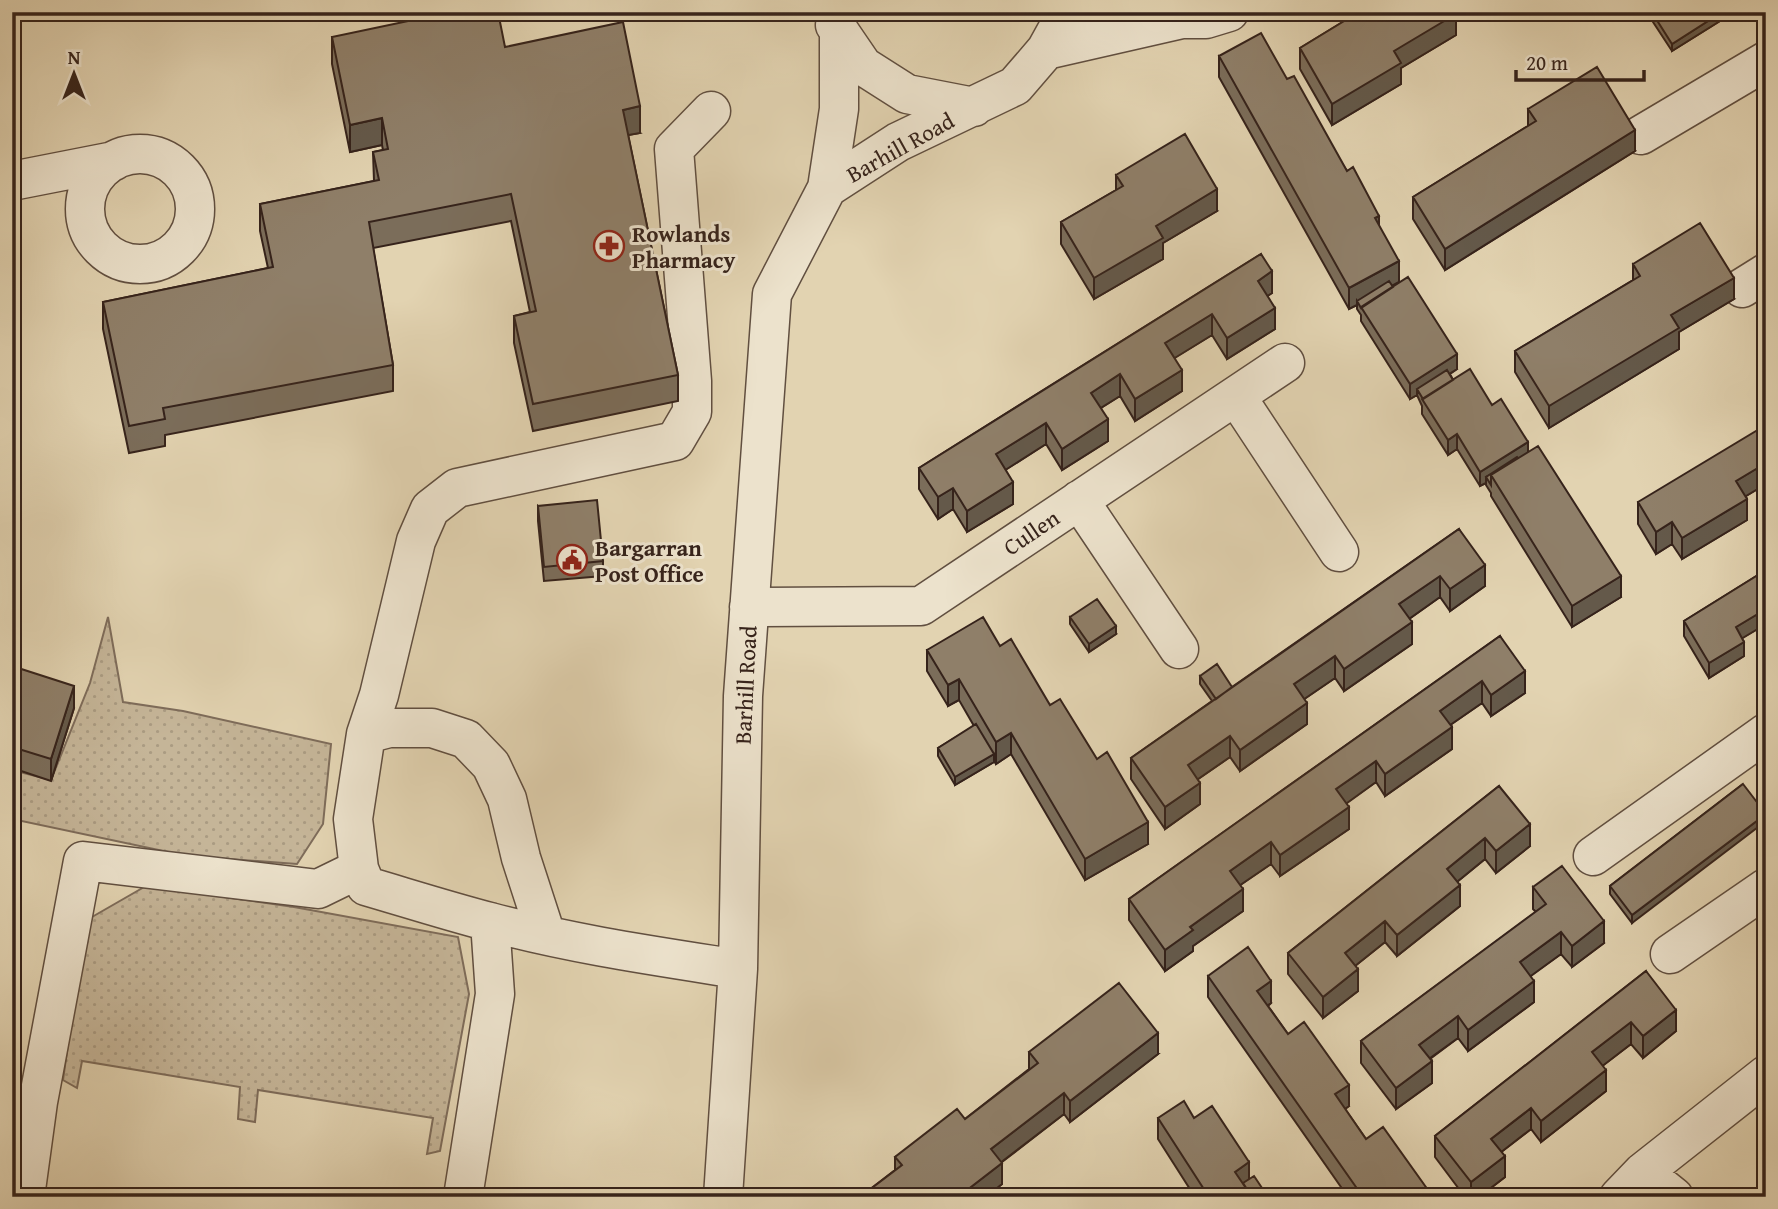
<svg xmlns="http://www.w3.org/2000/svg" width="1778" height="1209" font-family="'Gentium Book Plus',serif">
	<defs>
		<pattern id="grass-dots" width="8" height="8" patternUnits="userSpaceOnUse" patternTransform="scale(1.75)"><rect width="8" height="8" fill="#c5b598"/><path d="M2 2h.1M6 6h.1" fill="none" stroke="#aa9b82" stroke-width="1.8" stroke-linecap="round"/></pattern>
	</defs>
	<rect width="100%" height="100%" fill="#e2d3b1"/>
	<filter id="stains"><feTurbulence type="fractalNoise" baseFrequency=".00286" numOctaves="4"/><feColorMatrix values="0 0 0 0 .2 0 0 0 0 .09 0 0 0 0 .02 0 0 0 .5 -.17"/></filter>
	<radialGradient id="worn" r=".72"><stop offset=".6" stop-color="#630" stop-opacity="0"/><stop offset="1" stop-color="#630" stop-opacity=".3"/></radialGradient>
	<!-- grass -->
	<path fill="url(#grass-dots)" stroke="#7e6c5a" stroke-width="2" d="M108 617 123 702 183 711 331 744 323 824 297 864 187 856 12 819V770L51 780 90 683Z
		M146 886 294 907 458 937 469 994 440 1151 427 1154 433 1118 258 1090 255 1122 238 1119 240 1087 82 1061 77 1088 63 1080 85 921Z"/>
	<g fill="none" stroke-linecap="round" stroke-linejoin="round">
		<!-- minor casing -->
		<g stroke="#614f40" stroke-width="41">
			<path id="minor" d="M835 25 863 66 907 94 974 107
				M1046 50 1182 19H1206L1229 12
				M711 111 674 149 692 381V412L675 441 457 488 430 509 416 541 379 695 366 734 353 819 359 869 366 886C407 898 448 911 490 922 571 944 655 956 738 969
				M1641 135 1766 61
				M85 209a55 55 0 1 1 110 0a55 55 0 1 1-110 0Z
				M12 181 114 161
				M827 188 898 142 1015 86 1046 50 1067 12
				M1742 288 1766 273
				M1236 396 1339 552
				M1079 500 1179 649
				M749 607 921 606 1285 363
				M366 734 389 728H432L466 739 491 765 507 799 521 858 546 935
				M1593 856 1766 733
				M1670 954 1766 888
				M1643 1172 1674 1197
				M25 1197 38 1102 83 861 318 889 359 869
				M463 1197 495 994 490 922
				M723 1197 738 969 743 696 772 294 827 188 839 109V30
				M1619 1197 1643 1172 1766 1075"/>
		</g>
		<!-- minor -->
		<use href="#minor" stroke="#ece2cc" stroke-width="38"/>
	</g>
	<!-- wall -->
	<path fill="#7b6d5a" stroke="#36231b" stroke-width="2" d="M1354 12H1469L1456 20V35L1401 68V84L1332 125 1300 69V48L1354 15Z
		M1728 12V16L1672 51 1653 22V14Z
		M332 37 505 47 640 133 628 135 678 375V401L533 431 514 343V316L530 312 511 221 373 248 393 365V391L165 435V446L129 453 103 329V302L268 268 260 231V204L374 181 373 152 383 150 382 145 350 152 332 64Z
		M1219 56 1287 79 1347 171 1399 282 1392 286 1457 369 1450 374 1453 380 1492 405 1528 452 1621 597 1572 627 1491 496V493L1486 485V483L1480 486 1457 449 1448 455 1422 414V406L1417 395 1410 399 1361 321V315L1357 309V305L1349 309 1219 77Z
		M1528 109 1635 151 1445 270 1413 219V197L1528 126Z
		M1116 175 1217 211 1163 243V259L1094 299 1061 244V222L1116 190Z
		M1261 254 1272 293 1267 296 1275 329 1227 359 1212 335 1174 358 1182 391 1135 421 1120 396 1101 408 1108 441 1062 470 1046 444 1005 470 1013 504 967 532 953 509 938 519 919 489V468Z
		M1633 264 1734 299 1679 332V349L1549 428 1515 372V351L1633 280Z
		M1766 484 1746 496 1747 520 1682 559 1672 544 1656 554 1638 524V502Z
		M538 506 603 561V576L544 581 538 521Z
		M1459 529 1485 586 1450 611 1440 597 1409 619 1412 644 1344 691 1335 678 1304 699 1307 724 1240 771 1230 757 1198 779 1200 804 1165 829 1131 779V758L1212 701 1200 684V676L1232 687Z
		M1766 570V624L1742 638 1744 656 1709 678 1684 636V621Z
		M1070 617 1116 634 1089 652 1070 624Z
		M1500 636 1525 693 1491 716 1482 703 1450 725 1452 749 1385 796 1376 782 1346 803 1349 829 1280 876 1271 864 1240 885 1243 911 1193 946V951L1165 971 1129 920V899Z
		M1000 646 1050 705 1148 844 1085 880 1011 754 996 764 994 761V762L955 785 938 756V748L974 726 959 700 948 706 927 671V650Z
		M12 666 74 708 51 781 12 768Z
		M1743 784 1632 923 1610 894V886Z
		M1499 786 1530 846 1496 873 1485 859 1457 882 1460 906 1397 956 1385 942 1355 966 1358 991 1323 1018 1288 974V953Z
		M1533 887 1604 943 1572 967 1561 954 1530 976 1534 1002 1468 1051 1458 1038 1430 1059 1432 1083 1396 1109 1361 1063V1041L1536 912 1533 909Z
		M1646 971 1676 1031 1643 1058 1631 1044 1602 1066 1606 1091 1541 1142 1531 1129 1501 1152 1505 1177 1479 1197H1465L1435 1157V1136Z
		M1208 976 1271 1003 1268 1006 1288 1034 1349 1106 1345 1109 1366 1139 1428 1197H1348L1208 997Z
		M1029 1052 1158 1054 1070 1122 1064 1114 1002 1162V1184L986 1197H860L895 1170V1157L965 1119 1029 1069Z
		M1158 1118H1194L1249 1179 1268 1197H1195L1158 1139Z"/>
	<!-- shaded-wall -->
	<path fill="#64594a" stroke="#36231b" stroke-width="2" d="M1450 12H1469L1456 20V35L1401 68V84L1332 125V104L1394 51Z
		M1722 12H1728V16L1672 51V44Z
		M640 106V133L623 136V110Z
		M382 118V145L350 152V125Z
		M1635 130V151L1445 270V249Z
		M1217 189V211L1163 243V259L1094 299V278L1156 226Z
		M1379 216V237L1375 218Z
		M1399 261V282L1359 304 1357 301V305L1349 309V288Z
		M1272 271V293L1258 302V281Z
		M1734 278V299L1679 332V349L1549 428V406L1671 315Z
		M1275 308V329L1227 359V338Z
		M1212 314V335L1165 364V343Z
		M1457 354V369L1419 393 1417 389V395L1410 399V384Z
		M1182 370V391L1135 421V399Z
		M1120 374V396L1091 414V393Z
		M1108 419V441L1062 470V449Z
		M1046 423V444L996 476V454Z
		M1457 434V449L1448 455V440Z
		M1528 442V457L1486 477V483L1480 486V472Z
		M1766 463V484L1736 502V481Z
		M1013 482V504L967 532V511Z
		M953 488V509L938 519V497Z
		M1747 499V520L1682 559V538Z
		M1672 522V544L1656 554V532Z
		M1485 565V586L1450 611V589Z
		M1440 576V597L1399 626V604Z
		M1621 576V597L1572 627V606Z
		M1766 609V624L1736 642V627Z
		M1412 622V644L1344 691V669Z
		M1116 626V634L1089 652V644Z
		M1744 642V656L1709 678V663Z
		M1335 656V678L1294 706V684Z
		M1525 671V693L1491 716V695Z
		M959 679V700L948 706V685Z
		M1482 681V703L1440 732V711Z
		M74 686V708L51 781V759Z
		M1307 703V724L1240 771V750Z
		M1452 727V749L1385 796V774Z
		M1011 733V754L996 764V742Z
		M1230 736V757L1188 786V765Z
		M994 754V762L955 785V777Z
		M1376 761V782L1336 811V789Z
		M1200 783V804L1165 829V807Z
		M1349 807V829L1280 876V855Z
		M1766 814V821L1632 923V915Z
		M1148 822V844L1085 880V859Z
		M1530 824V846L1496 873V851Z
		M1485 838V859L1447 890V869Z
		M1271 842V864L1230 892V871Z
		M1460 885V906L1397 956V935Z
		M1243 889V911L1193 946V951L1165 971V950L1190 927Z
		M1385 921V942L1345 974V953Z
		M1604 921V943L1572 967V946Z
		M1561 932V954L1520 984V962Z
		M1358 969V991L1323 1018V997Z
		M1271 981V1003L1257 1013V991Z
		M1534 981V1002L1468 1051V1030Z
		M1676 1010V1031L1643 1058V1036Z
		M1458 1016V1038L1419 1066V1045Z
		M1631 1022V1044L1592 1074V1052Z
		M1158 1033V1054L1070 1122V1101Z
		M1432 1061V1083L1396 1109V1088Z
		M1606 1070V1091L1541 1142V1121Z
		M1349 1085V1106L1335 1116V1094Z
		M1064 1093V1114L991 1170V1149Z
		M1531 1108V1129L1491 1160V1139Z
		M1505 1156V1177L1479 1197H1471V1182Z
		M1249 1162V1184L1240 1190 1235 1172Z
		M1002 1163V1184L986 1197H958Z
		M1428 1190V1197H1418Z"/>
	<!-- building -->
	<path fill="#8f7f69" stroke="#36231b" stroke-width="2" d="M451 12H498L505 47 623 22 640 106 623 110 678 375 533 404 514 316 536 311 511 194 369 222 393 365 163 408 165 419 129 426 103 302 273 267 260 204 379 180 373 152 388 149 382 118 350 125 332 37Z
		M1359 12H1456V14L1394 51 1401 63 1332 104 1300 48Z
		M1656 12H1722L1672 44 1653 14Z
		M1261 33 1287 79 1294 76 1347 171 1353 167 1379 216 1375 218 1399 261 1349 288 1219 56Z
		M1597 67 1635 130 1445 249 1413 197 1536 121 1528 109Z
		M1185 134 1217 189 1156 226 1163 238 1094 278 1061 222 1123 186 1116 175Z
		M1700 223 1734 278 1671 315 1679 328 1549 406 1515 351 1640 276 1633 264Z
		M1261 254 1272 271 1258 281 1275 308 1227 338 1212 314 1165 343 1182 370 1135 399 1120 374 1091 393 1108 419 1062 449 1046 423 996 454 1013 482 967 511 953 488 938 497 919 468Z
		M1408 277 1457 354 1410 384 1361 307Z
		M1389 281 1393 287 1361 308 1357 301Z
		M1470 369 1492 405 1501 399 1528 442 1480 472 1457 434 1448 440 1422 399Z
		M1447 370 1453 380 1423 399 1417 389Z
		M1766 425V463L1736 481 1747 499 1682 538 1672 522 1656 532 1638 502Z
		M1538 446 1621 576 1572 606 1491 475Z
		M1517 457 1518 458 1491 475V485L1486 477Z
		M597 500 603 561 544 567 538 506Z
		M1459 529 1485 565 1450 589 1440 576 1399 604 1412 622 1344 669 1335 656 1294 684 1307 703 1240 750 1230 736 1188 765 1200 783 1165 807 1131 758Z
		M1766 570V609L1736 627 1744 642 1709 663 1684 621Z
		M1097 599 1116 626 1089 644 1070 617Z
		M983 617 1000 646 1011 639 1050 705 1060 699 1097 759 1107 752 1148 822 1085 859 1011 733 996 742 959 679 948 685 927 650Z
		M1500 636 1525 671 1491 695 1482 681 1440 711 1452 727 1385 774 1376 761 1336 789 1349 807 1280 855 1271 842 1230 871 1243 889 1190 927 1193 930 1165 950 1129 899Z
		M1217 664 1232 687 1216 699 1200 676Z
		M12 666 74 686 51 759 12 747Z
		M976 724 994 754 955 777 938 748Z
		M1743 784 1766 814 1632 915 1610 886Z
		M1499 786 1530 824 1496 851 1485 838 1447 869 1460 885 1397 935 1385 921 1345 953 1358 969 1323 997 1288 953Z
		M1562 866 1604 921 1572 946 1561 932 1520 962 1534 981 1468 1030 1458 1016 1419 1045 1432 1061 1396 1088 1361 1041 1546 904 1533 887Z
		M1248 947 1271 981 1257 991 1288 1034 1304 1022 1349 1085 1335 1094 1366 1139 1383 1127 1428 1190 1418 1197H1363L1208 976Z
		M1646 971 1676 1010 1643 1036 1631 1022 1592 1052 1606 1070 1541 1121 1531 1108 1491 1139 1505 1156 1471 1182 1435 1136Z
		M1119 983 1158 1033 1070 1101 1064 1093 991 1149 1002 1163 958 1197H860L902 1165 895 1157 957 1109 965 1119 1038 1063 1029 1052Z
		M1184 1101 1194 1118 1212 1106 1249 1162 1235 1172 1252 1197H1209L1158 1118Z
		M1254 1176 1268 1197H1252L1243 1183Z
		M1074 1189 1080 1197H1063Z
		M1276 1193 1278 1197H1270Z"/>
	<!-- icons -->
	<defs>
		<g id="pharmacy-ring" transform="scale(1.575)"><circle r="9.5" fill="#ece2cc" stroke="#8f2418" stroke-width="1.5"/><path d="M-2-6h4v4h4v4h-4v4h-4v-4h-4v-4h4Z" fill="#8f2418"/></g>
		<g id="civic-ring" transform="scale(1.575)"><circle r="9.5" fill="#ece2cc" stroke="#8f2418" stroke-width="1.5"/><path d="M-.6-6.5H3V-4.5H.6V-3L4-1V1h2V6H-6V1h2V-1L-.6-3ZM-1.2 2.5V6h2.4V2.5Z" fill="#8f2418"/></g>
	</defs>
	<g fill-rule="evenodd">
		<use href="#pharmacy-ring" x="609" y="246"/>
		<use href="#civic-ring" x="572" y="560"/>
	</g>
	<g text-anchor="middle" dominant-baseline="central" stroke-width="6" stroke-linejoin="round" paint-order="stroke">
		<!-- street labels -->
		<g font-size="23" fill="#36231b" stroke="#ece2cc">
			<text transform="translate(900 147) rotate(-29)">Barhill Road</text>
			<text transform="translate(1031 532) rotate(-34)">Cullen</text>
			<text transform="translate(745 685) rotate(-87)">Barhill Road</text>
		</g>
		<!-- poi labels -->
		<g font-size="23" font-weight="bold" fill="#36231b" stroke="#ece2cc" text-anchor="start">
			<text x="632" y="233">Rowlands<tspan x="632" dy="26">Pharmacy</tspan></text>
			<text x="595" y="547">Bargarran<tspan x="595" dy="26">Post Office</tspan></text>
		</g>
	</g>
	<!-- margin -->
	<rect width="1778" height="1209" fill="none" stroke="#e2d3b1" stroke-width="42"/>
	<rect x="14" y="14" width="1750" height="1181" fill="none" stroke="#36231b" stroke-width="3.5"/>
	<rect x="21" y="21" width="1736" height="1167" fill="none" stroke="#36231b" stroke-width="2"/>
	<!-- north arrow -->
	<g transform="translate(74 74)" stroke="#ece2cc" stroke-width="5" paint-order="stroke">
	<path d="M0-5L12 26L0 18L-12 26Z" fill="#36231b"/>
	<text y="-10" font-size="19" font-weight="bold" text-anchor="middle" fill="#36231b">N</text>
	</g>
	<!-- scale -->
	<path d="M1516 70v10h128v-10" fill="none" stroke="#36231b" stroke-width="3.5"/>
	<text x="1526" y="70" font-size="21" fill="#36231b" stroke="#ece2cc" stroke-width="5" paint-order="stroke">20 m</text>
	<rect width="100%" height="100%" filter="url(#stains)"/>
	<rect width="100%" height="100%" fill="url(#worn)"/>
</svg>
